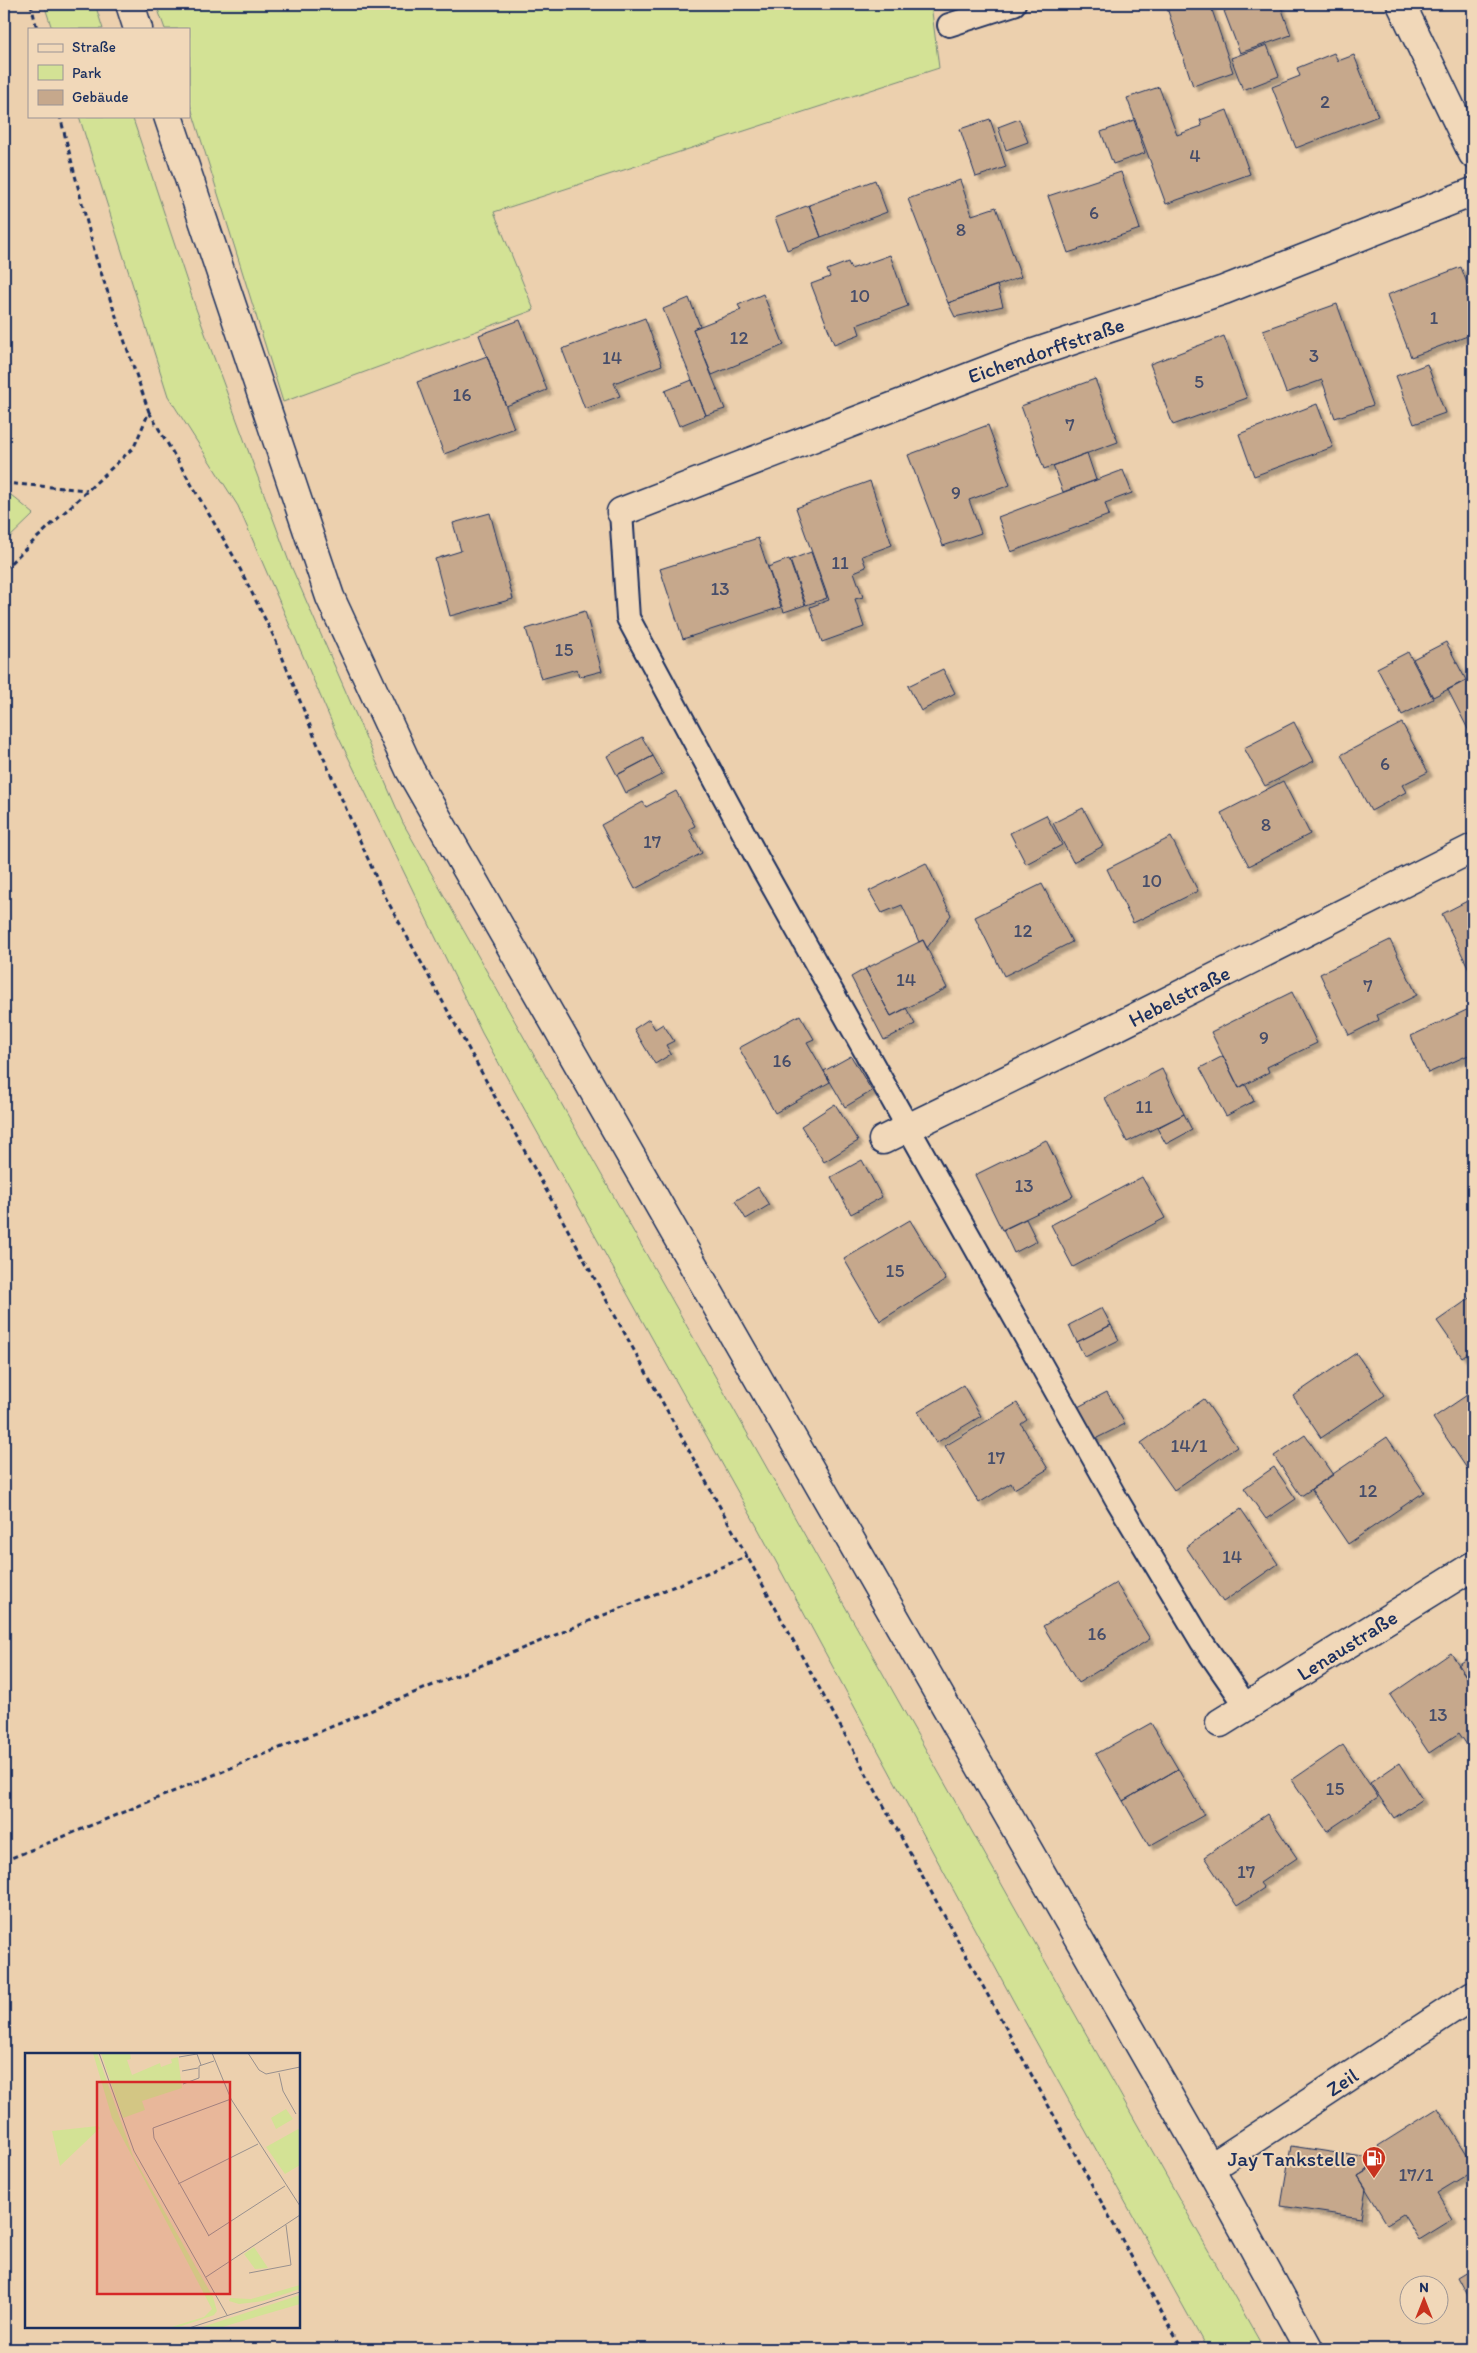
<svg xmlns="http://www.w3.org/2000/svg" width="1477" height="2353" font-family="Itim,sans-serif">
	<defs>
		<filter id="shadow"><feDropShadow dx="4.5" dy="4.5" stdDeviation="1" flood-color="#0004"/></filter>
	</defs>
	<rect width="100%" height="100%" fill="#ecd0ae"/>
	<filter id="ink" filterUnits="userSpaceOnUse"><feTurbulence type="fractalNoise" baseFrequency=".02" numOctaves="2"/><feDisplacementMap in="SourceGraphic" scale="10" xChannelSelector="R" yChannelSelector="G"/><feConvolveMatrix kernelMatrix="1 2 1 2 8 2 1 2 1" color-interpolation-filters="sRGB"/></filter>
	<g filter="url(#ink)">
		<!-- green -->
		<path fill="#d3e295" stroke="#77887a" d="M44 4H95L103 29H52Z
			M156 4H931L939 68 494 212 534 310 283 402 189 101V29H165Z
			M79 116H132L195 306 288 559 403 823 1264 2349H1207L1014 2002 754 1521 482 1033 336 732 238 506 168 396Z
			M4 495H11L34 514 4 543Z"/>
		<!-- building -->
		<path fill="#c6a88c" stroke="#1b2f5e" filter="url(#shadow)" d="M1171 4H1210L1233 72 1193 86 1166 5Z
			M1242 4H1280L1291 35 1240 53 1224 11Z
			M1267 45 1279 76 1243 90 1231 58Z
			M1334 53 1338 61 1354 55 1378 116 1296 148 1272 87 1300 76 1297 68Z
			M1159 87 1177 135 1202 126 1200 120 1227 110 1250 174 1166 204 1127 98Z
			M990 119 1006 167 976 177 960 129Z
			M1019 119 1028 142 1006 150 998 127Z
			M1134 120 1145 153 1113 164 1101 132Z
			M1121 172 1140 229 1068 253 1048 196Z
			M875 180 887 212 821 237 809 205Z
			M960 180 972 215 996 207 1021 277 948 303 908 199Z
			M809 205 821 237 787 250 775 218Z
			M890 255 908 306 857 325 860 334 834 344 811 284 830 277 827 270 848 262 851 269Z
			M1461 267 1473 299V334L1411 357 1387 295Z
			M997 285 1003 306 955 317 948 303Z
			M763 294 784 345 712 375 693 329 741 310 738 305Z
			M689 298 700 326 693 329 725 409 706 415 663 309Z
			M1337 304 1373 405 1335 418 1322 380 1286 393 1263 330Z
			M645 318 662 365 614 383 620 396 585 409 562 349Z
			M520 320 547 390 506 406 479 335Z
			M1224 336 1247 398 1173 425 1150 364Z
			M487 356 514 428 444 454 417 382Z
			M1427 364 1445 413 1414 424 1396 376Z
			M1095 379 1118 442 1044 469 1021 406Z
			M692 380 706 415 679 426 665 391Z
			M1317 404 1333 447 1254 476 1239 434Z
			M988 425 1010 485 969 500 981 533 943 546 908 455Z
			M1087 453 1096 480 1063 492 1053 466Z
			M1123 470 1132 493 1105 503 1109 515 1011 552 998 517Z
			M870 481 892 545 862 556 866 567 854 572 863 597 855 599 864 627 822 642 810 607 829 600 796 508Z
			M490 513 513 599 450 616 435 559 461 551 453 523Z
			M758 538 781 607 683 639 660 569Z
			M811 552 827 598 806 605 790 560Z
			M789 559 805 605 784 612 768 567Z
			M585 611 602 671 579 677 577 669 541 679 526 629Z
			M1446 642 1466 680 1433 697 1413 659Z
			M1408 652 1433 699 1402 715 1377 668Z
			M943 669 955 693 921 711 908 686Z
			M1473 677V739L1448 690Z
			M1294 722 1314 761 1265 786 1244 748Z
			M1402 723 1428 772 1402 785 1406 792 1371 811 1341 755Z
			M642 737 653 756 617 775 607 756Z
			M653 756 663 774 626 793 617 775Z
			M1283 781 1310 834 1249 866 1221 813Z
			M676 791 695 826 689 829 702 853 635 889 601 825 643 802 646 807Z
			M1083 808 1103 846 1073 862 1053 823Z
			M1046 815 1062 845 1026 864 1010 833Z
			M1171 837 1198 891 1133 923 1107 869Z
			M926 863 951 915 927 948 923 940 919 942 902 905 882 913 869 891Z
			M1042 884 1072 942 1004 976 975 917Z
			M1473 898V970L1470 971 1442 914Z
			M923 940 947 988 891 1016 865 969Z
			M1390 940 1417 995 1377 1015 1379 1020 1349 1035 1320 974Z
			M865 969 891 1016 906 1008 915 1024 884 1040 851 977Z
			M1292 992 1317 1043 1267 1067 1269 1072 1239 1088 1211 1032Z
			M1473 1007V1053L1428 1073 1411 1036Z
			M800 1015 814 1039 807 1042 830 1082 775 1113 739 1048Z
			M649 1019 655 1029 663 1024 674 1041 666 1045 671 1054 655 1064 634 1029Z
			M851 1056 872 1091 845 1107 824 1071Z
			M1223 1056 1239 1088 1245 1084 1254 1101 1226 1116 1200 1068Z
			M1162 1069 1184 1114 1127 1142 1105 1098Z
			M835 1104 858 1141 824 1162 801 1126Z
			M1184 1114 1192 1130 1166 1144 1157 1128Z
			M1046 1140 1073 1196 1002 1230 975 1175Z
			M862 1160 882 1197 851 1214 831 1177Z
			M1142 1177 1165 1218 1073 1267 1051 1225Z
			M758 1187 769 1205 746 1219 735 1201Z
			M1026 1219 1037 1241 1014 1253 1003 1230Z
			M910 1220 946 1280 880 1321 844 1259Z
			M1473 1296V1349L1462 1357 1437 1321Z
			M1102 1308 1111 1325 1077 1342 1069 1325Z
			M1111 1325 1119 1340 1085 1357 1077 1342Z
			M1356 1353 1385 1395 1321 1438 1293 1396Z
			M963 1385 981 1416 936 1443 918 1412Z
			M1473 1391V1470L1470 1473 1433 1418Z
			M1107 1392 1125 1424 1091 1441 1074 1409Z
			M1204 1399 1237 1447 1174 1490 1141 1443Z
			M1017 1403 1027 1420 1021 1424 1048 1469 1014 1489 1011 1483 979 1503 945 1446Z
			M1305 1435 1333 1475 1301 1496 1274 1456Z
			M1387 1437 1424 1492 1348 1544 1311 1489Z
			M1274 1467 1296 1499 1266 1519 1244 1488Z
			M1241 1509 1278 1564 1223 1602 1186 1547Z
			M1116 1583 1150 1639 1078 1683 1043 1626Z
			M1451 1653 1473 1686V1754L1459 1733 1429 1753 1390 1695Z
			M1473 1655V1686L1458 1665Z
			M1151 1723 1178 1769 1123 1801 1096 1754Z
			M1343 1745 1378 1797 1327 1831 1292 1780Z
			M1399 1763 1422 1799 1394 1818 1370 1783Z
			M1178 1769 1204 1815 1149 1846 1123 1801Z
			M1267 1814 1297 1858 1260 1883 1264 1888 1237 1906 1204 1857Z
			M1438 2108 1473 2165V2171L1437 2193 1453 2219 1419 2240 1403 2214 1387 2224 1358 2176 1387 2158 1378 2146Z
			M1291 2146 1370 2158 1368 2170 1358 2176 1366 2188 1361 2218 1281 2206Z
			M1473 2268V2305L1458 2277Z"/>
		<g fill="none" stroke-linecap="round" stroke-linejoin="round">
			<!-- lane casing -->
			<g stroke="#1b2f5e" stroke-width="26">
				<path id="lane" d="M949 25 1014 4
					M621 512 628 618 762 867 1117 1500 1202 1642 1247 1707"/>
			</g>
			<!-- street casing -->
			<g stroke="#1b2f5e" stroke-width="31">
				<path id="street" d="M1401 4 1473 154
					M621 512 1016 359 1224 290 1473 192
					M883 1140 1120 1025 1473 848
					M1220 1723 1473 1566
					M1210 2168 1473 1995"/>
			</g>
			<!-- secondary casing -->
			<g stroke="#1b2f5e" stroke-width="31">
				<path id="secondary" d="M130 4 138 29
					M168 116 330 597 410 770 1210 2168 1309 2349"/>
			</g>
			<!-- path -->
			<path stroke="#1b2f5e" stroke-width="3" stroke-dasharray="5 4" stroke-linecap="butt" d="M31 4 37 29
				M149 412 234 557 275 639 315 738 382 891 1182 2349
				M4 483 87 490
				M4 569 134 447 149 412 96 258 60 116
				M4 1861 748 1556"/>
			<!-- lane -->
			<use href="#lane" stroke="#f1d8b9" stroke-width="22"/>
			<!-- street -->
			<use href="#street" stroke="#f1d8b9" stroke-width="28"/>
			<!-- secondary -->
			<use href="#secondary" stroke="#f1d8b9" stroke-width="28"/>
		</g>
	</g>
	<!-- icons -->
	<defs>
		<g id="fuel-pin" transform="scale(1.25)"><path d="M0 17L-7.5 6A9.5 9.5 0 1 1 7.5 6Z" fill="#c8321e" stroke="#f1d8b9"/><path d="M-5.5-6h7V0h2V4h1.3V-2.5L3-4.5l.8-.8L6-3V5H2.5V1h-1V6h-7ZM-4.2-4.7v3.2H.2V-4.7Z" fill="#fff"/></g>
	</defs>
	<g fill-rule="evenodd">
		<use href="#fuel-pin" x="1374" y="2158"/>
	</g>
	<g text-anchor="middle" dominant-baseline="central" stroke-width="4" stroke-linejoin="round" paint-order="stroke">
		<!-- number labels -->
		<g font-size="19" fill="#464d6a">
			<text x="1325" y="101">2</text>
			<text x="1195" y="155">4</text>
			<text x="1094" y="212">6</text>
			<text x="961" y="229">8</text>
			<text x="860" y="295">10</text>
			<text x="1434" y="317">1</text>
			<text x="739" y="337">12</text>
			<text x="1314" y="355">3</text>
			<text x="612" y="357">14</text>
			<text x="1199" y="381">5</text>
			<text x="462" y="394">16</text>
			<text x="1070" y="424">7</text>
			<text x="956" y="492">9</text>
			<text x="840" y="562">11</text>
			<text x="720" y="588">13</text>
			<text x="564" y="649">15</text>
			<text x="1385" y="763">6</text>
			<text x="1266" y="824">8</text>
			<text x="652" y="841">17</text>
			<text x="1152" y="880">10</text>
			<text x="1023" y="930">12</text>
			<text x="906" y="979">14</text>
			<text x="1368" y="985">7</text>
			<text x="1264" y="1037">9</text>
			<text x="782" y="1060">16</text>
			<text x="1144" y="1106">11</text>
			<text x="1024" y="1185">13</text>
			<text x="895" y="1270">15</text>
			<text x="1189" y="1445">14/1</text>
			<text x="996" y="1457">17</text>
			<text x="1368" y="1490">12</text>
			<text x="1232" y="1556">14</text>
			<text x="1097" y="1633">16</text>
			<text x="1438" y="1714">13</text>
			<text x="1335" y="1788">15</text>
			<text x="1246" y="1871">17</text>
			<text x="1416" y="2174">17/1</text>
		</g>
		<!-- street labels -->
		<g font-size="21" fill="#1b2f5e" stroke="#f1d8b9">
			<text transform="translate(1046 350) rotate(-19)">Eichendorffstraße</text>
			<text transform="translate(1179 996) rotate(-27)">Hebelstraße</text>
			<text transform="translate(1347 1645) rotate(-32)">Lenaustraße</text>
			<text transform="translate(1342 2082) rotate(-34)">Zeil</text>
		</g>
		<!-- poi labels -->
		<g font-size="21" fill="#1b2f5e" stroke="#f1d8b9" text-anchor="end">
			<text x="1356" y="2158">Jay Tankstelle</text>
		</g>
	</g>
	<!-- overview -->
	<g transform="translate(25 2053)">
		<rect width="275" height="275" fill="#ecd0ae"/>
		<path d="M68 0H72L108 103 188 244 192 258 189 262 151 275H143L179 264 187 256 87 65ZM76 0H105L106 6 102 7 107 22 135 10 136 14 147 10 146 6 153 4 157 35 117 48 120 57 98 65ZM261 56 268 66 251 76 246 65ZM73 73 75 75 35 113 27 78ZM275 75V112L260 121 241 94ZM229 194 243 215 230 216 219 201ZM275 232V236L238 248 214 251 204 248 205 245 226 246ZM275 242V251L258 256 194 275H174Z" fill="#d3e295"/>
		<path fill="none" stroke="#98908e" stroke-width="1" d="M74 0 109 98 202 262M187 0 206 46 275 153M223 0 234 17 241 21 275 14M154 4 172 1 176 12M157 18 173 15M254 20 258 38 271 61M158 31 174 25V13L189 8M153 131 233 91M183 183 260 133M184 183 129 85 128 75 206 46M224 220 266 212 261 172M181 224 275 162M164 275 275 239"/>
		<path fill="#d62828" fill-opacity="0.15" stroke="#d62828" stroke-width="2.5" d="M72 29H205V241H72Z"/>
		<rect width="275" height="275" fill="none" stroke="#1b2f5e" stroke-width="2.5"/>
	</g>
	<!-- margin -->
	<rect width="1477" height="2353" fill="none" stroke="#f1d8b9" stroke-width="20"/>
	<rect x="10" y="10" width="1457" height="2333" fill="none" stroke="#1b2f5e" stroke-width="2" filter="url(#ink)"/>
	<!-- legend -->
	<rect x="28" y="28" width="162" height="90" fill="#f1d8b9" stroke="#9b9495"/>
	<rect x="38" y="44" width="25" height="8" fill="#f1d8b9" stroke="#9b9495"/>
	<text x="72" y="52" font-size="15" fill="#1b2f5e">Straße</text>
	<rect x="38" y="65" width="25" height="15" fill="#d3e295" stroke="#9b9495"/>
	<text x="72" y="78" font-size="15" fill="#1b2f5e">Park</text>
	<rect x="38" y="90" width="25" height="15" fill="#c6a88c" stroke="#9b9495"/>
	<text x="72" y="102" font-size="15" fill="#1b2f5e">Gebäude</text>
	<!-- north arrow -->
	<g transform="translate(1424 2300)"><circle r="24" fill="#f1d8b9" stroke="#9b9495"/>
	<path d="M0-4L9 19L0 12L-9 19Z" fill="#c8321e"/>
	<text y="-8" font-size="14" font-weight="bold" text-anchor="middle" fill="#1b2f5e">N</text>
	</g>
</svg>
